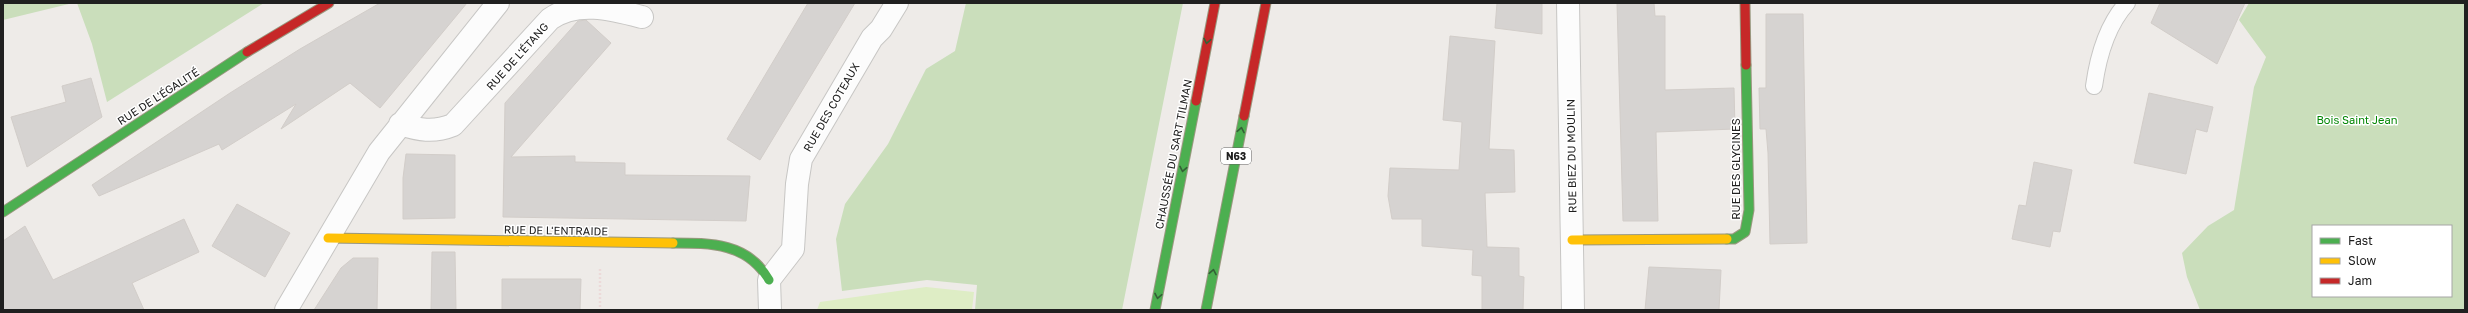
<svg xmlns="http://www.w3.org/2000/svg" width="2468" height="313" font-family="'Golos Text',sans-serif">
	<rect width="100%" height="100%" fill="#eeebe8"/>
	<!-- grass -->
	<path fill="#deedc5" d="M926 287 974 292 972 310H817L820 302Z"/>
	<!-- forest -->
	<path fill="#cadebb" fill-rule="evenodd" d="M3 3H73L3 20Z
		M77 3H264L107 102 92 44Z
		M966 3H1183L1122 310H975L977 285 927 280 842 291 836 239 845 204 888 144 926 69 955 51Z
		M2249 3H2465V310H2200L2187 277 2182 253 2208 226 2234 210 2254 87 2266 57 2239 20ZM2313 226H2451V296H2313Z"/>
	<!-- building -->
	<path fill="#d6d3d1" stroke="#d2cdc9" d="M380 3H467L380 108 350 83 281 129 296 104 222 150 219 144 99 196 92 185 230 93 300 49Z
		M808 3H855L760 160 727 139Z
		M1497 3H1542V34L1495 28Z
		M1617 3H1654L1655 16H1665V90L1734 88 1735 129 1656 132 1658 221H1623Z
		M2160 3H2245L2217 64 2151 23Z
		M1766 14H1803L1807 243 1770 244 1768 153 1766 129H1760L1759 88H1766Z
		M586 20 611 43 511 157 575 156V162L625 163V175L750 176 746 221 503 217 505 103 578 21Z
		M1450 36 1495 41 1489 149 1514 150 1515 192 1485 193 1487 247 1519 248V276L1524 277 1523 310H1482V276L1472 275 1473 250 1422 246V219H1392L1388 196 1390 168 1459 170 1462 122 1443 120Z
		M91 78 102 117 27 167 11 117 66 102 62 86Z
		M2149 93 2213 107 2207 132 2196 129 2186 174 2134 163Z
		M406 154 455 155V218L403 219V178Z
		M2034 162 2072 170 2060 232 2053 231 2050 247 2012 239 2019 205 2026 206Z
		M237 204 290 233 265 277 212 246Z
		M184 219 199 252 132 283 144 310H3V241L25 226 53 280Z
		M432 252H455L456 310H431Z
		M353 258H378L377 310H314L341 268Z
		M1649 267 1721 270 1719 310H1645Z
		M502 279H581L580 310H502Z"/>
	<g fill="none" stroke-linecap="round" stroke-linejoin="round">
		<!-- lane casing -->
		<g stroke="#c7c6c4" stroke-width="18">
			<path id="lane" d="M2094 86C2098 57 2107 25 2127 3"/>
		</g>
		<!-- street casing -->
		<g stroke="#c7c6c4" stroke-width="24">
			<path id="street" d="M1568 3 1573 310
				M400 124C419 130 433 133 453 125L550 19C577 0 611 9 642 17
				M286 310 379 152 498 3
				M770 310 769 280 793 249 797 184 801 159 872 38 881 29 897 3"/>
		</g>
		<!-- fast casing -->
		<g stroke="#99987f" stroke-width="11">
			<path id="fast" d="M3 212 247 52
				M1727 239H1734L1745 232 1749 210 1746 65
				M673 243C711 243 748 243 769 280
				M1155 310 1196 101
				M1206 310 1244 116"/>
		</g>
		<!-- slow casing -->
		<g stroke="#99987f" stroke-width="11">
			<path id="slow" d="M328 238 673 243
				M1572 240 1727 239"/>
		</g>
		<!-- jam casing -->
		<g stroke="#99987f" stroke-width="11">
			<path id="jam" d="M1745 3 1746 65
				M247 52 329 3
				M1196 101 1215 3
				M1244 116 1266 3"/>
		</g>
		<!-- path -->
		<path stroke="#ecdad9" stroke-width="2.5" stroke-dasharray="2 2" stroke-linecap="butt" d="M600 269V310"/>
		<!-- lane -->
		<use href="#lane" stroke="#fcfcfc" stroke-width="16"/>
		<!-- street -->
		<use href="#street" stroke="#fcfcfc" stroke-width="22"/>
		<!-- fast -->
		<use href="#fast" stroke="#4caf50" stroke-width="9"/>
		<!-- slow -->
		<use href="#slow" stroke="#ffc107" stroke-width="9"/>
		<!-- jam -->
		<use href="#jam" stroke="#c62828" stroke-width="9"/>
	</g>
	<!-- one-way arrows -->
	<defs><path id="oneway-chevron" d="M-2-3.5L2.5 0L-2 3.5" fill="none" stroke-width="1.6" stroke-linecap="round" stroke-linejoin="round"/></defs>
	<g stroke="#346036">
		<use href="#oneway-chevron" transform="translate(1207 41) rotate(101)"/>
		<use href="#oneway-chevron" transform="translate(1241 130) rotate(-79)"/>
		<use href="#oneway-chevron" transform="translate(1183 169) rotate(101)"/>
		<use href="#oneway-chevron" transform="translate(1213 272) rotate(-79)"/>
		<use href="#oneway-chevron" transform="translate(1158 296) rotate(101)"/>
	</g>
	<g text-anchor="middle" dominant-baseline="central" stroke-width="3" stroke-linejoin="round" paint-order="stroke">
		<!-- shield labels -->
		<rect fill="#fff" stroke="#636363" stroke-width="1" x="1221" y="148" width="30" height="16" rx="3"/>
		<g font-size="10" font-weight="bold" fill="#202020">
			<text x="1236" y="156">N63</text>
		</g>
		<!-- street labels -->
		<g font-size="11" fill="#202020" stroke="#fff">
			<text transform="translate(517 56) rotate(-48)">RUE DE L'ÉTANG</text>
			<text transform="translate(158 96) rotate(-33)">RUE DE L'ÉGALITÉ</text>
			<text transform="translate(831 107) rotate(-60)">RUE DES COTEAUX</text>
			<text transform="translate(1173 154) rotate(-79)">CHAUSSÉE DU SART TILMAN</text>
			<text transform="translate(1571 156) rotate(-91)">RUE BIEZ DU MOULIN</text>
			<text transform="translate(1735 169) rotate(-90)">RUE DES GLYCINES</text>
			<text transform="translate(556 230) rotate(1)">RUE DE L'ENTRAIDE</text>
		</g>
		<!-- park labels -->
		<g font-size="11" fill="#048705" stroke="#fff">
			<text x="2357" y="119">Bois Saint Jean</text>
		</g>
	</g>
	<!-- border -->
	<rect width="2468" height="313" fill="none" stroke="#202020" stroke-width="8"/>
	<!-- legend -->
	<rect x="2312" y="225" width="140" height="72" fill="#ffffff" stroke="#a6a6a6"/>
	<rect x="2320" y="238" width="20" height="6" fill="#4caf50" stroke="#a6a6a6"/>
	<text x="2348" y="245" font-size="12" fill="#202020">Fast</text>
	<rect x="2320" y="258" width="20" height="6" fill="#ffc107" stroke="#a6a6a6"/>
	<text x="2348" y="265" font-size="12" fill="#202020">Slow</text>
	<rect x="2320" y="278" width="20" height="6" fill="#c62828" stroke="#a6a6a6"/>
	<text x="2348" y="285" font-size="12" fill="#202020">Jam</text>
</svg>
